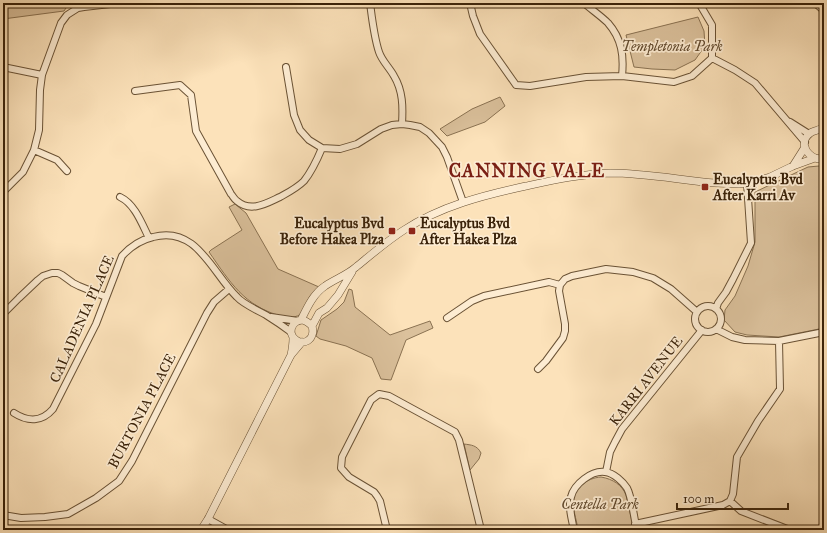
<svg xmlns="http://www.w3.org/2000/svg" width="827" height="533" font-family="'IM FELL Great Primer',serif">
	<rect width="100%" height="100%" fill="#fce2ba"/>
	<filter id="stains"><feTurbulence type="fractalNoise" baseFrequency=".005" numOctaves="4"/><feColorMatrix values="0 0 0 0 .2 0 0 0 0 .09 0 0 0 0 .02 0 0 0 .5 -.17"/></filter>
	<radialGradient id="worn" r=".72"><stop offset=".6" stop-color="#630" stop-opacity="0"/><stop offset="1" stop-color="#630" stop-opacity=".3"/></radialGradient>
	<!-- green -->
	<path fill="#dbc19c" stroke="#8a7252" d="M3 3H79L68 5 64 11 3 19Z
		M698 17 704 31 705 46 695 60 675 70 652 69 634 67 626 35Z
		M500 97 505 106 485 122 447 136 440 129 472 109Z
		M819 166 824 168V328L779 337 747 335 735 332 724 320 725 310 735 296 748 266 755 242V192L808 167Z
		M235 204 246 213 278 269 319 287C316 290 312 293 310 296 307 301 306 309 302 313 297 318 288 318 281 316 244 306 230 282 209 252L211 250 242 230 229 207Z
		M349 289 352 290 355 307 390 335 430 321 433 328 406 340 391 380 381 379 372 358 346 346 320 339 316 336 321 320 337 309 344 302Z
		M464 444C471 445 477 445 481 453L479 459 470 470Z
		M601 477C613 479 622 485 626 495L634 530H578C577 522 574 513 573 505 572 488 587 478 601 477Z"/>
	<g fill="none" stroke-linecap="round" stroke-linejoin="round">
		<!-- minor casing -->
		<g stroke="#6a5235" stroke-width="8">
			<path id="minor" d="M370 3C372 18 374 37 379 52 382 61 389 67 394 76 403 91 403 107 402 124
				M470 3 473 16 480 34 516 85 530 86 586 77 622 76 674 82 692 76 712 58V25L699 3
				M584 3C592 10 601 16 608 23 622 39 624 56 622 76
				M815 3 822 9
				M712 58 735 70 755 83 805 142
				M3 67 42 75
				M286 67 294 115 300 130 309 140 322 148 340 149 357 144 381 129 392 125 402 124 410 125 420 127 429 133 442 147 447 157 463 202
				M135 91 180 85 191 95 196 131 231 194C233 196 234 199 237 201 251 213 267 203 280 197 289 192 297 188 304 181 312 171 317 160 322 148
				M790 122 809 134
				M34 150 57 160 67 171
				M3 192 23 172 34 150 39 130 40 90 42 75 61 23 67 15 78 8 84 7 119 3
				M120 197C135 204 142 224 149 238
				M695 319a13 13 0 1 1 26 0a13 13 0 1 1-26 0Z
				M716 309 718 303 726 292 733 279 751 243 747 183
				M3 314 19 298 38 280 43 276 52 273H58L62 275 73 283 79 286 106 297
				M271 317 298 321
				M447 318 472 301 484 296 549 282 560 285
				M716 329 732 337 745 340 779 341 824 332
				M538 369 546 361 563 338 565 331V324L559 291 560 285 565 279 572 276 606 269 633 272 653 278 671 289 697 312
				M14 413C28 422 42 422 53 409L96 324 122 256C131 246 140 240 153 237 197 225 212 273 237 297 243 304 257 310 266 315 274 320 283 326 291 332
				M606 472 610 452 615 442 622 429 702 330
				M730 501 741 511 790 530
				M3 515 21 518 45 517 68 514 96 498 119 481 132 461 207 313 214 302 229 289
				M208 519 228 530
				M635 524 723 505 730 501 733 494 737 457 758 421 780 389 779 341
				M387 530 380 501 377 496 374 492 349 477 341 468 342 457 371 400 379 394 389 396 455 432 459 440 481 530
				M574 530C572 520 568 507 571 497 574 484 592 470 605 472 614 473 623 482 627 488 632 497 634 519 637 530
				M822 530V527L824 521"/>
		</g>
		<!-- tertiary casing -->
		<g stroke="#6a5235" stroke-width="8">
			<path id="tertiary" d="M815 158C805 153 800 142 809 134 812 131 815 131 818 130 820 129 822 128 824 127
				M793 166 805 147
				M301 320C307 308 313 294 325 286 335 279 347 275 356 267 372 254 387 241 404 230 441 206 484 195 526 186 554 180 581 174 610 173 645 173 680 180 715 183L739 184 754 182 770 177 793 166 815 158 819 159 824 158
				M293 337C302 348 316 340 312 326L319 313 327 308 338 295 352 272
				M291 355C292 350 293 343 293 338 293 336 291 334 291 332 291 326 295 321 301 320 306 320 309 323 312 326
				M201 530 208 519 291 355 302 342"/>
		</g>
		<!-- minor -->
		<use href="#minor" stroke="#fdecd2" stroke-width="6"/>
		<!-- tertiary -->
		<use href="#tertiary" stroke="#fdecd2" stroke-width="7"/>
	</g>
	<!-- markers -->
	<g fill="#8f2418" stroke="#fdecd2" stroke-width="1.5">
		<rect x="701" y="183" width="8" height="8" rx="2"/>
		<rect x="388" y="227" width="8" height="8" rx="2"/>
		<rect x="408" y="227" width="8" height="8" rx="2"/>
	</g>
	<g text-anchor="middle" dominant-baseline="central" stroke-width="3.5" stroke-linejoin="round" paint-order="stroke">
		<!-- park labels -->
		<g font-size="14" font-style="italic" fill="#624a2e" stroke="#fdecd2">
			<text x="672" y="46">Templetonia Park</text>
			<text x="600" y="504">Centella Park</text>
		</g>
		<!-- poi labels -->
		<g font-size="14" font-weight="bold" fill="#3a2209" stroke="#fdecd2" text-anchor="start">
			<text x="713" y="179">Eucalyptus Bvd<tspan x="713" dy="16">After Karri Av</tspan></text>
			<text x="384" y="223" text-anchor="end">Eucalyptus Bvd<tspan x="384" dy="16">Before Hakea Plza</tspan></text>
			<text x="420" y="223">Eucalyptus Bvd<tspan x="420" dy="16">After Hakea Plza</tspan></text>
		</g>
		<!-- street labels -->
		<g font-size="14" fill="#3a2209" stroke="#fdecd2">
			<text transform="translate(82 319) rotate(-66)">CALADENIA PLACE</text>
			<text transform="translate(646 381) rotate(-52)">KARRI AVENUE</text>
			<text transform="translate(142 411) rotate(-62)">BURTONIA PLACE</text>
		</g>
		<!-- district labels -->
		<g font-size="18" font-weight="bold" letter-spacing="1" fill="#7a1f14" stroke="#fdecd2">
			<text x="527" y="171">CANNING VALE</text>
		</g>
	</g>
	<!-- margin -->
	<rect width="827" height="533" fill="none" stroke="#fce2ba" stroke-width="16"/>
	<rect x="4" y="4" width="819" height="525" fill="none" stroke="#3a2209" stroke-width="2"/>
	<rect x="8" y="8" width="811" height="517" fill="none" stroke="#3a2209"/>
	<!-- scale -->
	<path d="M677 503v6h111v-6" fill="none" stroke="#3a2209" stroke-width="2"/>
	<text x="683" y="503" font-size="12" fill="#3a2209" stroke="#fdecd2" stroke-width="3" paint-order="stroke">100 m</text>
	<rect width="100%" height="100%" filter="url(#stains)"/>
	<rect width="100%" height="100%" fill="url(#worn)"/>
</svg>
